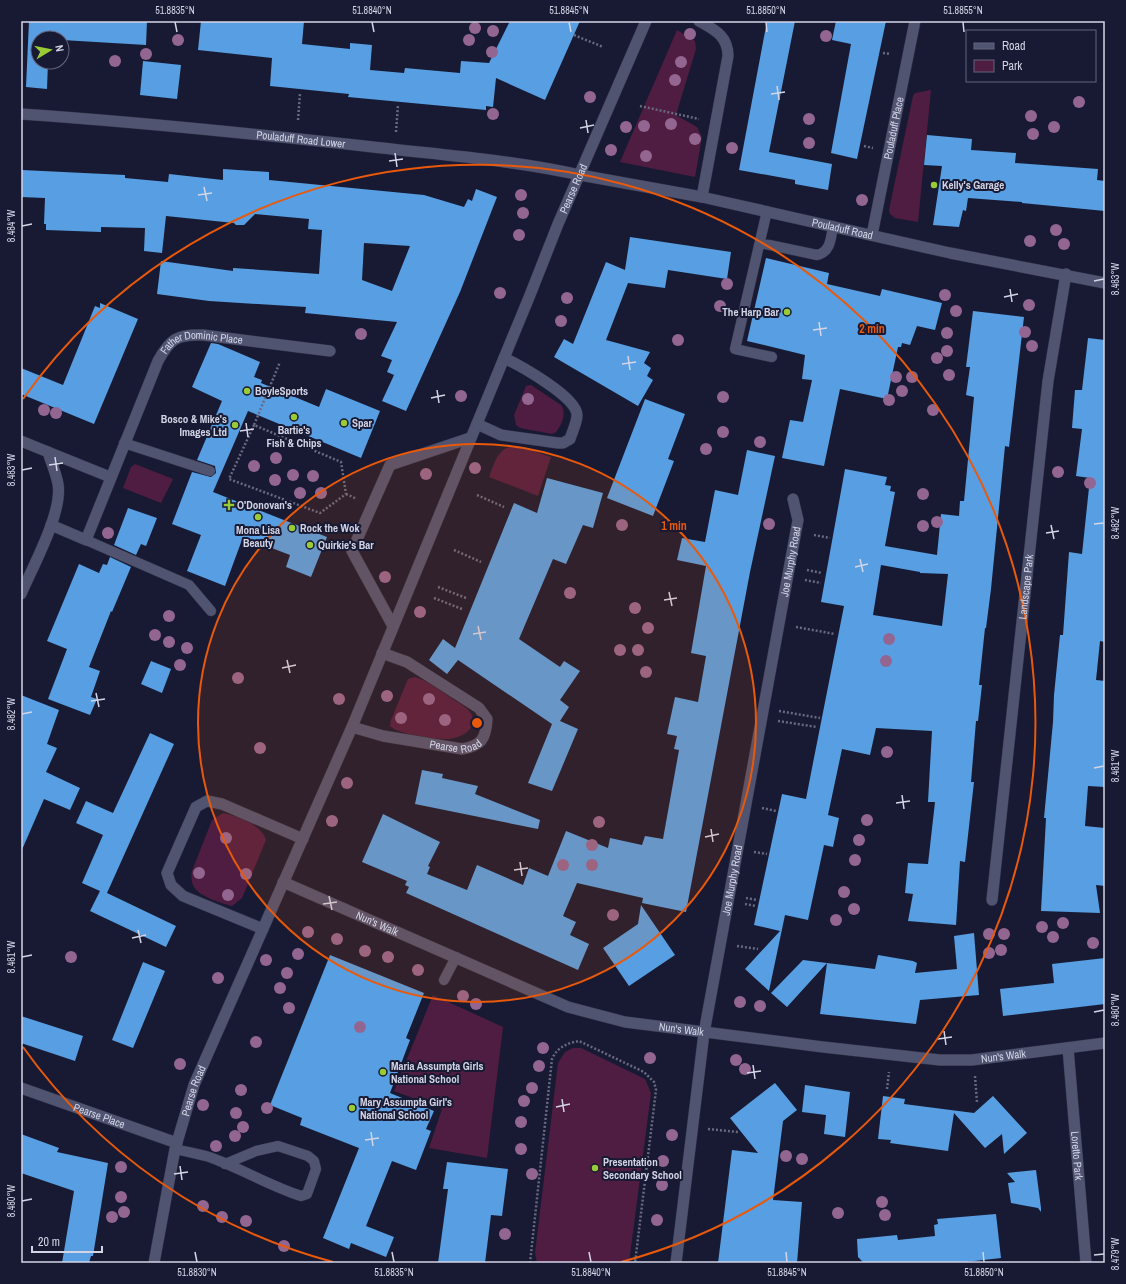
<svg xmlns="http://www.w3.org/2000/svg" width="1126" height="1284" font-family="'Archivo Narrow',sans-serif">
	<rect width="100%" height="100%" fill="#181a33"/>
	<!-- green -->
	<path fill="#4f1d41" d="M677 30 695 41 696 49 676 115 697 127 702 137 695 177 620 162Z
		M931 90 918 222 895 218 890 214 889 210 913 96 915 93Z
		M531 385 561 405C567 413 562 424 556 432L552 434 520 428 516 425 514 415 526 386Z
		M518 446 551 457 538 496 489 477C495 462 498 445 518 446Z
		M135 464 173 479 161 503 123 488 131 467Z
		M415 677C428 681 439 690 450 697 456 702 465 705 470 712 481 727 462 738 449 739 437 740 397 734 390 726L391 720 408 679Z
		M223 813C238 816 262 825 266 840L242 898 232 906C221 903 200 897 194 887 191 882 191 876 192 871L212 820Z
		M433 995 503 1027 487 1158 429 1148 442 1109 394 1091Z
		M573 1048H581L645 1079 651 1093 629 1263H537L535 1253 558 1063 565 1052Z"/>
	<!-- building -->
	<path fill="#579fe2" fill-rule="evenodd" d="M29 21H147L146 45 62 40V38H38V62H48L47 89 26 87Z
		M201 21H304L302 44 350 49V43L372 45 370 70 404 73 405 68 460 73 461 61 489 63 510 21H580L545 100 496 78 493 107 486 106V110L348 97 349 94 270 86 272 58 198 50Z
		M767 21H795L769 152 832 164 828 190 795 184V180L739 170Z
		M836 21H886L857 159 831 153 851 44 832 40Z
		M143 61 181 65 177 99 140 95Z
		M927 135 972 139 971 150 1016 153 1015 163 1098 169 1097 180 1105 181V211L1022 203V202L968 198 966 211 963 210 959 227 933 225 942 166 924 165Z
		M223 169 269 172V180L424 195 464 207 468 199 472 201 476 189 497 197 460 292 406 411 382 401 394 375 387 372 392 360 381 356 397 322 305 313 306 307 209 301 157 294 161 261 233 271V268L319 274 322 230 308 229 309 219 255 214 244 225H236L234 223 166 216 162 253 144 251 145 228 101 227V232L46 230V224H44L45 198 21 197 22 170 125 175V178L168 182 169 174 223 180ZM364 243 410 246 392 291 362 280Z
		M630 237 731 252 727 279 668 270 665 288 628 283 606 340 650 352 644 363 651 368 647 376 653 380 638 406 554 357 564 339 573 344 606 262 625 270Z
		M766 258 829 273 827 284 880 296 882 289 942 303 935 330 917 326 910 345 902 343 901 347H898L887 399 840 389 824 466 782 458 790 420 803 422 812 380 802 379 805 355 747 341Z
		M100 303 138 319 94 424 21 394V368L63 385 95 306 100 308Z
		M973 311 1024 317 1009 447 1005 446 991 589 986 628H985L979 685H982L978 721H976L971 782H974L965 862 960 861 956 925 908 921 913 894 905 893 908 863 928 864 935 802H928L932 731 876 728 870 755 842 749 828 815 839 818 833 847 824 845 808 920 785 915 769 991 745 969 780 931 754 925 782 794 806 799 812 768 844 606 821 602 845 469 887 477 885 485 891 486 890 491 895 492 885 546 937 555 941 514 959 516 960 501H964L974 397 966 395 970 367H966ZM881 565 920 572V573L948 574 942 626 873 615Z
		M1088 338 1105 340V642L1100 641 1096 680 1105 681V787L1088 786 1085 826 1105 828V886L1096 885 1100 913 1041 911 1046 818H1044L1053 722 1054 695 1060 635H1063L1069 552 1082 554 1090 478 1076 476 1082 429 1072 428 1075 390H1082Z
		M211 343 218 344 260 362 254 377 262 380 261 383 319 407 326 389 380 411 361 458 248 411 213 492 327 537 311 577 286 567 290 555 243 537 225 586 187 571 201 535 172 524 192 472 211 477 216 473 215 466 197 460 222 401 192 387Z
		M645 399 685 414 668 459 674 461 653 516 607 498Z
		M747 450 775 456 750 572 686 912 642 903 643 898 577 883 563 916 576 922 570 935 589 944 578 970 406 893 409 887 405 885 407 881 362 862 383 814 440 842 428 866 430 867 427 874 467 890 477 865 523 885 529 868 548 876 566 831 608 848 610 838 642 845 645 836 663 839 679 750 674 749 677 736 667 734 675 697 698 702 706 656 691 653 706 566 677 560 682 538 705 542 715 490 738 495Z
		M547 478 603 493 593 528 583 525 566 564 553 559 519 639 560 667 564 661 580 671 560 700 569 707 560 721 578 729 552 791 528 783 552 724 458 660 447 674 429 660 443 639 455 648 514 503 537 513Z
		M128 508 157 518 146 546 141 544 136 555 114 545Z
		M110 557 131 567 112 612 111 611 89 667 100 671 91 697 97 699 90 715 48 699 67 649 47 641 79 564 99 573 103 564 107 565Z
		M151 661 171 669 162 693 141 684Z
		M21 695 59 710 47 744 57 748 46 772 80 788 70 810 44 799 21 852Z
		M150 733 174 744 107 893 176 926 166 947 90 911 100 891 82 883 103 835 76 823 86 801 113 813Z
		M422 770 443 774 442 778 478 786 475 794 540 820 538 829 415 804Z
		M641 905 675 955 629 986 603 948 638 924Z
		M974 933 979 995 920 1000 916 1024 820 1014 827 963 875 969 878 955 913 961 917 963 915 973 957 969 954 936Z
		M330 955 424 993 406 1038 410 1040 390 1093 434 1111 426 1129 431 1131 416 1170 392 1161 366 1226 394 1237 386 1257 351 1243 349 1249 323 1238 359 1148 300 1125 302 1118 270 1105Z
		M1105 958V1004L1003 1016 1000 989 1054 983 1052 964Z
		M803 960 827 963 787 1007 771 993Z
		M143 962 165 971 133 1048 112 1040Z
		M21 1016 83 1036 75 1061 21 1043Z
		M775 1083 797 1110 783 1121 773 1200 802 1202 797 1263H718L732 1150 758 1153 730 1118Z
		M805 1085 850 1092 845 1137 824 1134 826 1115 802 1112Z
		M883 1096 905 1099 904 1104 974 1113 993 1096 1027 1133 1004 1154 1002 1134 985 1148 954 1113 948 1151 890 1143 891 1140 878 1139Z
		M21 1134 59 1148 57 1152 108 1163 93 1256H91L89 1263H62L74 1191 21 1173Z
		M447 1162 508 1169 502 1216 491 1215 485 1263H438L448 1189H443Z
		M1036 1170 1041 1208V1212L1038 1208 1011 1203 1008 1183 1015 1182 1007 1173Z
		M996 1214 1001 1258 957 1263H864L858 1257 857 1239 897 1235 898 1240 935 1236 934 1225 938 1224 937 1219Z"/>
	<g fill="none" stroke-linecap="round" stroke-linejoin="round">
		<!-- service casing -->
		<g stroke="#323247" stroke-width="11">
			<path id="service" d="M767 211 735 349 772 357
				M760 243 817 255C831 252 831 237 833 226
				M124 443 210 471
				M86 540 189 585 211 611
				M444 980 456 957
				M175 1149C187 1152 200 1154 212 1158 242 1169 270 1186 301 1196L307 1194 316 1169 314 1161 308 1156 278 1146 256 1151 225 1164"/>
		</g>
		<!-- minor casing -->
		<g stroke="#323247" stroke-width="12">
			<g id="minor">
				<path d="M699 21C715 30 728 36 728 56L702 197"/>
				<path id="s1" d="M580 175 702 197 950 253 1105 283"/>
				<path id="s2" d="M872 235 915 21"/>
				<path d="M477 424 501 435 558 443H563L570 439C572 432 577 423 577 415 577 397 519 365 504 358"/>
				<path d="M21 441 48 452C51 462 56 473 58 484 63 512 33 566 21 594"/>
				<path d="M48 452 110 477"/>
				<path id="s3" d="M51 525 86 540 158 361C170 339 177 334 203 335L330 351"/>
				<path d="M393 626 352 551 390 465 470 438"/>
				<path id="s4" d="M352 727 383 736 462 749C481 746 486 739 487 719L479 708 407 662 382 653"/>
				<path id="s5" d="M283 882 568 1007 625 1022 823 1047 940 1060H972L1105 1043"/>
				<path id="s6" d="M992 900 1048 381 1066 274"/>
				<path d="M263 929 183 896 171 885 167 873 196 807 207 801 222 804 303 839"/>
				<path id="s7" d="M1068 1048 1086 1263"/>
				<path id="s8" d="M21 1088 177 1143"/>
				<path id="s9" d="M676 1263 704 1033 798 520 793 499"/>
			</g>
		</g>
		<!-- tertiary casing -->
		<g stroke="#323247" stroke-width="12">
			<g id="tertiary">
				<path id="s10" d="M21 114C139 122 256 134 373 147 442 155 512 160 580 175"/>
				<path id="s11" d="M154 1263 175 1149 194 1085 352 727 530 295 558 224 646 21"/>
			</g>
		</g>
		<!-- path -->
		<path stroke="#686a80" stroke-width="2.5" stroke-dasharray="2 2" stroke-linecap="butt" d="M574 35 603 47
			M883 53 890 54
			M640 106 699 119
			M298 120 300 93
			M396 132 398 105
			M864 146 873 148
			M254 425 229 479 320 513 346 494 341 462 254 425 280 362
			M346 494 357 499
			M477 495 504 507
			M814 535 830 538
			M454 550 481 562
			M807 570 822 573
			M805 580 821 583
			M438 587 466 598
			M434 598 462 609
			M796 627 835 634
			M779 711 820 718
			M778 721 817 727
			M762 808 776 811
			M754 852 767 854
			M746 898 757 900
			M745 904 756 906
			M737 946 758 949
			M975 1076 977 1102
			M887 1089 889 1072
			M708 1129 738 1132
			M530 1263 552 1059C557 1047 568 1043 579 1041L644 1072 654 1082 656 1090 635 1263"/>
		<!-- service -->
		<use href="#service" stroke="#505471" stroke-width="10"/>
		<!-- minor -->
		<use href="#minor" stroke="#505471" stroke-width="11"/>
		<!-- tertiary -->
		<use href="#tertiary" stroke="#505471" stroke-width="11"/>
	</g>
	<!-- trees -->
	<g fill="#936691">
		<circle cx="475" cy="28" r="6"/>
		<circle cx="493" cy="31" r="6"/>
		<circle cx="690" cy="34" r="6"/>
		<circle cx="826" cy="36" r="6"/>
		<circle cx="178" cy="40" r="6"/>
		<circle cx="469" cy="40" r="6"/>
		<circle cx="492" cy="52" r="6"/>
		<circle cx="146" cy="54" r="6"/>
		<circle cx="115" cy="61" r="6"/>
		<circle cx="681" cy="62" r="6"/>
		<circle cx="675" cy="80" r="6"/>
		<circle cx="590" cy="97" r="6"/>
		<circle cx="1079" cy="102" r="6"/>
		<circle cx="493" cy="114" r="6"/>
		<circle cx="1031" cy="116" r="6"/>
		<circle cx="809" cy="119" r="6"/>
		<circle cx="671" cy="124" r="6"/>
		<circle cx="644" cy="126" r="6"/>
		<circle cx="626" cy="127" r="6"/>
		<circle cx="1054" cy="127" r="6"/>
		<circle cx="1033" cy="134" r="6"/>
		<circle cx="695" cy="139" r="6"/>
		<circle cx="809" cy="143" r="6"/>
		<circle cx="732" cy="148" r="6"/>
		<circle cx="611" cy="150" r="6"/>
		<circle cx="646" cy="156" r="6"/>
		<circle cx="521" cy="195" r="6"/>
		<circle cx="862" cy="200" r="6"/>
		<circle cx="523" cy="213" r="6"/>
		<circle cx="1056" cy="230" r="6"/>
		<circle cx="519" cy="235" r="6"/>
		<circle cx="1030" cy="241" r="6"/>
		<circle cx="1064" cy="244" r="6"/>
		<circle cx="727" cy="284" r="6"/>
		<circle cx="500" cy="293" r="6"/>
		<circle cx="945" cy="295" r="6"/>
		<circle cx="567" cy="298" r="6"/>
		<circle cx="1029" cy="305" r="6"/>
		<circle cx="720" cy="306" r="6"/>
		<circle cx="956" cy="311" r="6"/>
		<circle cx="561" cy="321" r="6"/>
		<circle cx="1025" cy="332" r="6"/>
		<circle cx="947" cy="333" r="6"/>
		<circle cx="361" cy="334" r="6"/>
		<circle cx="678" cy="340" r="6"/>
		<circle cx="1032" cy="346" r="6"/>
		<circle cx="947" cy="351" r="6"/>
		<circle cx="937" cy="358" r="6"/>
		<circle cx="949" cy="375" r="6"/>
		<circle cx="896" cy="377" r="6"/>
		<circle cx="912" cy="377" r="6"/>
		<circle cx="902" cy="391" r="6"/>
		<circle cx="461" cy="396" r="6"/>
		<circle cx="723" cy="397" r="6"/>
		<circle cx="528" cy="399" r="6"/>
		<circle cx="889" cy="400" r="6"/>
		<circle cx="44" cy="410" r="6"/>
		<circle cx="933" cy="410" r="6"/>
		<circle cx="56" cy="413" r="6"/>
		<circle cx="723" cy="432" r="6"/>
		<circle cx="760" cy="442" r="6"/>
		<circle cx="706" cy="449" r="6"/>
		<circle cx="276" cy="458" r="6"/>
		<circle cx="254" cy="466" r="6"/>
		<circle cx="475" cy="468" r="6"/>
		<circle cx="1058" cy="472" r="6"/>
		<circle cx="426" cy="474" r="6"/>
		<circle cx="293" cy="475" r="6"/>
		<circle cx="313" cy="476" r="6"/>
		<circle cx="275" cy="480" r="6"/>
		<circle cx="1090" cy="483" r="6"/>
		<circle cx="300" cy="493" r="6"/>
		<circle cx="321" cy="493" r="6"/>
		<circle cx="923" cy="494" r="6"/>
		<circle cx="937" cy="522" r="6"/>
		<circle cx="769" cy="524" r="6"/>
		<circle cx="622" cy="525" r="6"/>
		<circle cx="923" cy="526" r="6"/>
		<circle cx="108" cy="533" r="6"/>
		<circle cx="385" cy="577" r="6"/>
		<circle cx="570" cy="593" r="6"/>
		<circle cx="635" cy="608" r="6"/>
		<circle cx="420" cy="612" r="6"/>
		<circle cx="169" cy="616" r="6"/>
		<circle cx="648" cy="628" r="6"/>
		<circle cx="155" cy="635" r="6"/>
		<circle cx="889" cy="639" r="6"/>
		<circle cx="169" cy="642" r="6"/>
		<circle cx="187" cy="648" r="6"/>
		<circle cx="620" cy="650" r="6"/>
		<circle cx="638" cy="650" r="6"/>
		<circle cx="886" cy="661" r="6"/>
		<circle cx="180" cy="665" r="6"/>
		<circle cx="646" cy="672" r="6"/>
		<circle cx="238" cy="678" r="6"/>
		<circle cx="387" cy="696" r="6"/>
		<circle cx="339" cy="699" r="6"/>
		<circle cx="429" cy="699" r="6"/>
		<circle cx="401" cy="718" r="6"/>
		<circle cx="445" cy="720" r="6"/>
		<circle cx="260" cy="748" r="6"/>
		<circle cx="887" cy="752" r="6"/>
		<circle cx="347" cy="783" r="6"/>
		<circle cx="867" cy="820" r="6"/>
		<circle cx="332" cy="821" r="6"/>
		<circle cx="599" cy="822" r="6"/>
		<circle cx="226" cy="838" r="6"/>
		<circle cx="859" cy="840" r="6"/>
		<circle cx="592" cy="845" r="6"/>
		<circle cx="855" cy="860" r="6"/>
		<circle cx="563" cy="865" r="6"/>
		<circle cx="592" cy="865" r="6"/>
		<circle cx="199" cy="873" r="6"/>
		<circle cx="246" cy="874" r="6"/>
		<circle cx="844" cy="892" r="6"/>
		<circle cx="228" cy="895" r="6"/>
		<circle cx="854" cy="909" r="6"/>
		<circle cx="613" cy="915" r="6"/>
		<circle cx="836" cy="920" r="6"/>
		<circle cx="1063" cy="923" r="6"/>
		<circle cx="1042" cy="927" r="6"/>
		<circle cx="308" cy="932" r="6"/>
		<circle cx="989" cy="934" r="6"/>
		<circle cx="1004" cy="934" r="6"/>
		<circle cx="1053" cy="937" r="6"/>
		<circle cx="337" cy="939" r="6"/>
		<circle cx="1093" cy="943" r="6"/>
		<circle cx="1001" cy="950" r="6"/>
		<circle cx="365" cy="951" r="6"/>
		<circle cx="989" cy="953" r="6"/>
		<circle cx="298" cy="954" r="6"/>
		<circle cx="71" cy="957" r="6"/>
		<circle cx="388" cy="957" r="6"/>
		<circle cx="266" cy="960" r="6"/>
		<circle cx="418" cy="970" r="6"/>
		<circle cx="287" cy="973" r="6"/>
		<circle cx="218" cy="978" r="6"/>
		<circle cx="280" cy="988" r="6"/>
		<circle cx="463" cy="996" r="6"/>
		<circle cx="740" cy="1002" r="6"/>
		<circle cx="476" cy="1004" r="6"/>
		<circle cx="760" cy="1006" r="6"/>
		<circle cx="289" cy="1008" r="6"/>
		<circle cx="360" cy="1027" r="6"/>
		<circle cx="256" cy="1042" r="6"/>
		<circle cx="543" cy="1048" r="6"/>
		<circle cx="650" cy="1058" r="6"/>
		<circle cx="736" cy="1060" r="6"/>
		<circle cx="180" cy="1064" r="6"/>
		<circle cx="539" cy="1066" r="6"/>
		<circle cx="745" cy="1069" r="6"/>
		<circle cx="532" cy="1088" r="6"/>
		<circle cx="241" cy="1090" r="6"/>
		<circle cx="524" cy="1101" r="6"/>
		<circle cx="203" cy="1105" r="6"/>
		<circle cx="267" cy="1108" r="6"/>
		<circle cx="236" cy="1113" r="6"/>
		<circle cx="521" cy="1122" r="6"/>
		<circle cx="243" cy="1127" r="6"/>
		<circle cx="672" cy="1135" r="6"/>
		<circle cx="235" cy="1136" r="6"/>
		<circle cx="216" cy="1146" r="6"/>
		<circle cx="521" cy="1149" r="6"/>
		<circle cx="786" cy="1156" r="6"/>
		<circle cx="802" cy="1159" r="6"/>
		<circle cx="663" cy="1161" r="6"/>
		<circle cx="121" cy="1167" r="6"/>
		<circle cx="532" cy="1174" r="6"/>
		<circle cx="662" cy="1185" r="6"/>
		<circle cx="121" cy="1197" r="6"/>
		<circle cx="882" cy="1202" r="6"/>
		<circle cx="203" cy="1206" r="6"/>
		<circle cx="124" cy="1212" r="6"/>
		<circle cx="838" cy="1213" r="6"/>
		<circle cx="885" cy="1215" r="6"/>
		<circle cx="112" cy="1217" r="6"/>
		<circle cx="222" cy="1217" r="6"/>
		<circle cx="657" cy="1220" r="6"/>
		<circle cx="246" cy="1221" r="6"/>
		<circle cx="505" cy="1234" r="6"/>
		<circle cx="284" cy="1246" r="6"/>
	</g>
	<!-- ticks -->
	<path fill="none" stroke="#d3d5e7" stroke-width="1.5" d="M175 22 177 32M372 22 374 32M569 22 571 32M766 22 767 32M963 22 964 32M777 86 779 100M771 94 785 92M586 120 588 133M580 128 594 125M395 153 397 167M389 161 403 159M204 187 207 201M198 195 212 193M22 226 32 224M1094 281 1104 279M1010 289 1012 302M1004 297 1018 294M819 322 821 336M813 330 827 328M628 356 630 370M622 364 636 362M437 390 439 403M431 398 445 395M246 423 248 437M240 431 254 429M55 457 57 471M49 465 63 463M22 470 32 468M1094 524 1104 523M1051 525 1054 539M1046 533 1059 531M860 559 863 572M855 567 868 564M669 592 672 606M664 600 677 598M478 626 481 640M473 634 486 632M287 660 290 673M282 668 296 665M96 693 99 707M91 701 105 699M22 714 32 712M1094 768 1104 766M902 795 904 809M896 803 910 801M711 829 713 842M705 837 719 834M520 862 522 876M514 870 528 868M329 896 332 910M323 904 337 902M138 930 141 943M132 938 146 935M22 957 32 955M1094 1012 1104 1010M944 1031 946 1045M938 1039 952 1037M753 1065 755 1079M747 1073 761 1071M562 1099 564 1112M556 1107 570 1104M371 1132 373 1146M365 1140 379 1138M180 1166 182 1180M174 1174 188 1172M22 1201 32 1199M195 1252 197 1262M392 1252 394 1262M589 1252 591 1262M786 1252 787 1262M983 1252 984 1262M1094 1255 1104 1254"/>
	<!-- distance rings -->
	<circle cx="477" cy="723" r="279" fill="#e8590c" fill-opacity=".12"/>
	<g fill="none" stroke="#e8590c" stroke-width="2">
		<circle cx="477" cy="723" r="279"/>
		<path d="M333 1262A558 558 0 0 1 23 1047M23 399A558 558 0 1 1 621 1262"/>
	</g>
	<!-- markers -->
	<g fill="#99cb36" stroke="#181a33" stroke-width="1.5">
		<circle cx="934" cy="185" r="4"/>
		<circle cx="787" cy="312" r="4"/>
		<circle cx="247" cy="391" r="4"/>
		<circle cx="294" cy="417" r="4"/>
		<circle cx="344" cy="423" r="4"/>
		<circle cx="235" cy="425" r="4"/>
		<path d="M227 499h4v4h4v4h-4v4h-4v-4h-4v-4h4z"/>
		<circle cx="258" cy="517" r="4"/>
		<circle cx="292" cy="528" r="4"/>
		<circle cx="310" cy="545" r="4"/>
		<circle cx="383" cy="1072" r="4"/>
		<circle cx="352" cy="1108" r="4"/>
		<circle cx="595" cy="1168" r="4"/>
	</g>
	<g text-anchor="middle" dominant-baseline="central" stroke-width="4" stroke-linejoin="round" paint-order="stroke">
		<!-- street labels -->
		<g font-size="11" fill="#d3d5e7" stroke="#181a33">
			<text stroke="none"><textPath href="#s2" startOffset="109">Pouladuff Place</textPath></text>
			<text stroke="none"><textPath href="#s10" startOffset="281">Pouladuff Road Lower</textPath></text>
			<text stroke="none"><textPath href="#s11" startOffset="1156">Pearse Road</textPath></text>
			<text stroke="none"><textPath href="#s1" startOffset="268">Pouladuff Road</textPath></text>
			<text stroke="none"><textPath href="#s3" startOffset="284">Father Dominic Place</textPath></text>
			<text stroke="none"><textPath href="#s9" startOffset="711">Joe Murphy Road</textPath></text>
			<text stroke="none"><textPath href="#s6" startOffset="315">Landscape Park</textPath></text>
			<text stroke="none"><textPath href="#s4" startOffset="106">Pearse Road</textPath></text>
			<text stroke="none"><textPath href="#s9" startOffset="387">Joe Murphy Road</textPath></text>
			<text stroke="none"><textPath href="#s5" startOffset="103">Nun's Walk</textPath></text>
			<text stroke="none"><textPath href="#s5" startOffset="427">Nun's Walk</textPath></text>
			<text stroke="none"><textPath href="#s5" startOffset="751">Nun's Walk</textPath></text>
			<text stroke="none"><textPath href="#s11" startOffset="177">Pearse Road</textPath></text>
			<text stroke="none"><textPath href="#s8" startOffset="83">Pearse Place</textPath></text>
			<text stroke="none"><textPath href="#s7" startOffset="108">Loretto Park</textPath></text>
		</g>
		<!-- poi labels -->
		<g font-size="11" font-weight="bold" fill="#d3d5e7" stroke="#181a33" text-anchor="start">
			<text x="942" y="185">Kelly's Garage</text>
			<text x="779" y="312" text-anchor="end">The Harp Bar</text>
			<text x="255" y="391">BoyleSports</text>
			<text x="227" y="419" text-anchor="end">Bosco &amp; Mike's<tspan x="227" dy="13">Images Ltd</tspan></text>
			<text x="352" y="423">Spar</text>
			<text x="294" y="430" text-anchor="middle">Bartie's<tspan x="294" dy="13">Fish &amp; Chips</tspan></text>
			<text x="237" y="505">O'Donovan's</text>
			<text x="300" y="528">Rock the Wok</text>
			<text x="258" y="530" text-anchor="middle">Mona Lisa<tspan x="258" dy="13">Beauty</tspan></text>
			<text x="318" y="545">Quirkie's Bar</text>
			<text x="391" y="1066">Maria Assumpta Girls<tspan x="391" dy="13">National School</tspan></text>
			<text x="360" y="1102">Mary Assumpta Girl's<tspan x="360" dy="13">National School</tspan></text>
			<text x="603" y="1162">Presentation<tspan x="603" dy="13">Secondary School</tspan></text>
		</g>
	</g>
	<circle cx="477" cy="723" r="6" fill="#e8590c" stroke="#181a33" stroke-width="2"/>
	<g font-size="12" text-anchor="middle" font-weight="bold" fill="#e8590c" stroke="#181a33" stroke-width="4" stroke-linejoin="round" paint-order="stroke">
		<text x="872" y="333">2 min</text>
		<text x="674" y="530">1 min</text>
	</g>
	<!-- border -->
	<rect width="1126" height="1284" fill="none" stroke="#181a33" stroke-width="44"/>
	<!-- legend -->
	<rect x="966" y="30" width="130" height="52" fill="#181a33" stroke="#63657b"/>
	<rect x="974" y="43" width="20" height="6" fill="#505471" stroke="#63657b"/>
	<text x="1002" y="50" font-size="12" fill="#d3d5e7">Road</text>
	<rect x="974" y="60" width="20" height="12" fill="#4f1d41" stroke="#63657b"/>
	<text x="1002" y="70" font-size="12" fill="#d3d5e7">Park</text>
	<!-- north arrow -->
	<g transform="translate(50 50) rotate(80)"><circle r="19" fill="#181a33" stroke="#63657b"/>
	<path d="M0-3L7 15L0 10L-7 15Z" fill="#99cb36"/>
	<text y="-6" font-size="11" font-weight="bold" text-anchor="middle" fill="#d3d5e7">N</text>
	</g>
	<!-- scale -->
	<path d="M32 1246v6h70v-6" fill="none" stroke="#d3d5e7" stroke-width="2"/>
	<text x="38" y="1246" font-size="12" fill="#d3d5e7" stroke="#181a33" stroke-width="3" paint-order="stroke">20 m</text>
	<rect x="22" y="22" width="1082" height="1240" fill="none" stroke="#d3d5e7" stroke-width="1.5"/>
	<g font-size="10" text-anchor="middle" fill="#d3d5e7">
		<text x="175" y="14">51.8835°N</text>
		<text x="372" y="14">51.8840°N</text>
		<text x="569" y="14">51.8845°N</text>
		<text x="766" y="14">51.8850°N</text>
		<text x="963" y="14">51.8855°N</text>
		<text transform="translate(11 226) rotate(-90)" y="4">8.484°W</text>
		<text transform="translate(1115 279) rotate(-90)" y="4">8.483°W</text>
		<text transform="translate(11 470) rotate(-90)" y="4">8.483°W</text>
		<text transform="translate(1115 523) rotate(-90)" y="4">8.482°W</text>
		<text transform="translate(11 714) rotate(-90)" y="4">8.482°W</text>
		<text transform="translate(1115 766) rotate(-90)" y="4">8.481°W</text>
		<text transform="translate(11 957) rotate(-90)" y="4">8.481°W</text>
		<text transform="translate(1115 1010) rotate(-90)" y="4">8.480°W</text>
		<text transform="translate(11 1201) rotate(-90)" y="4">8.480°W</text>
		<text transform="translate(1115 1254) rotate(-90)" y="4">8.479°W</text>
		<text x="197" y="1276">51.8830°N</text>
		<text x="394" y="1276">51.8835°N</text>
		<text x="591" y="1276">51.8840°N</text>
		<text x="787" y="1276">51.8845°N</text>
		<text x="984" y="1276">51.8850°N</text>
	</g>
</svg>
